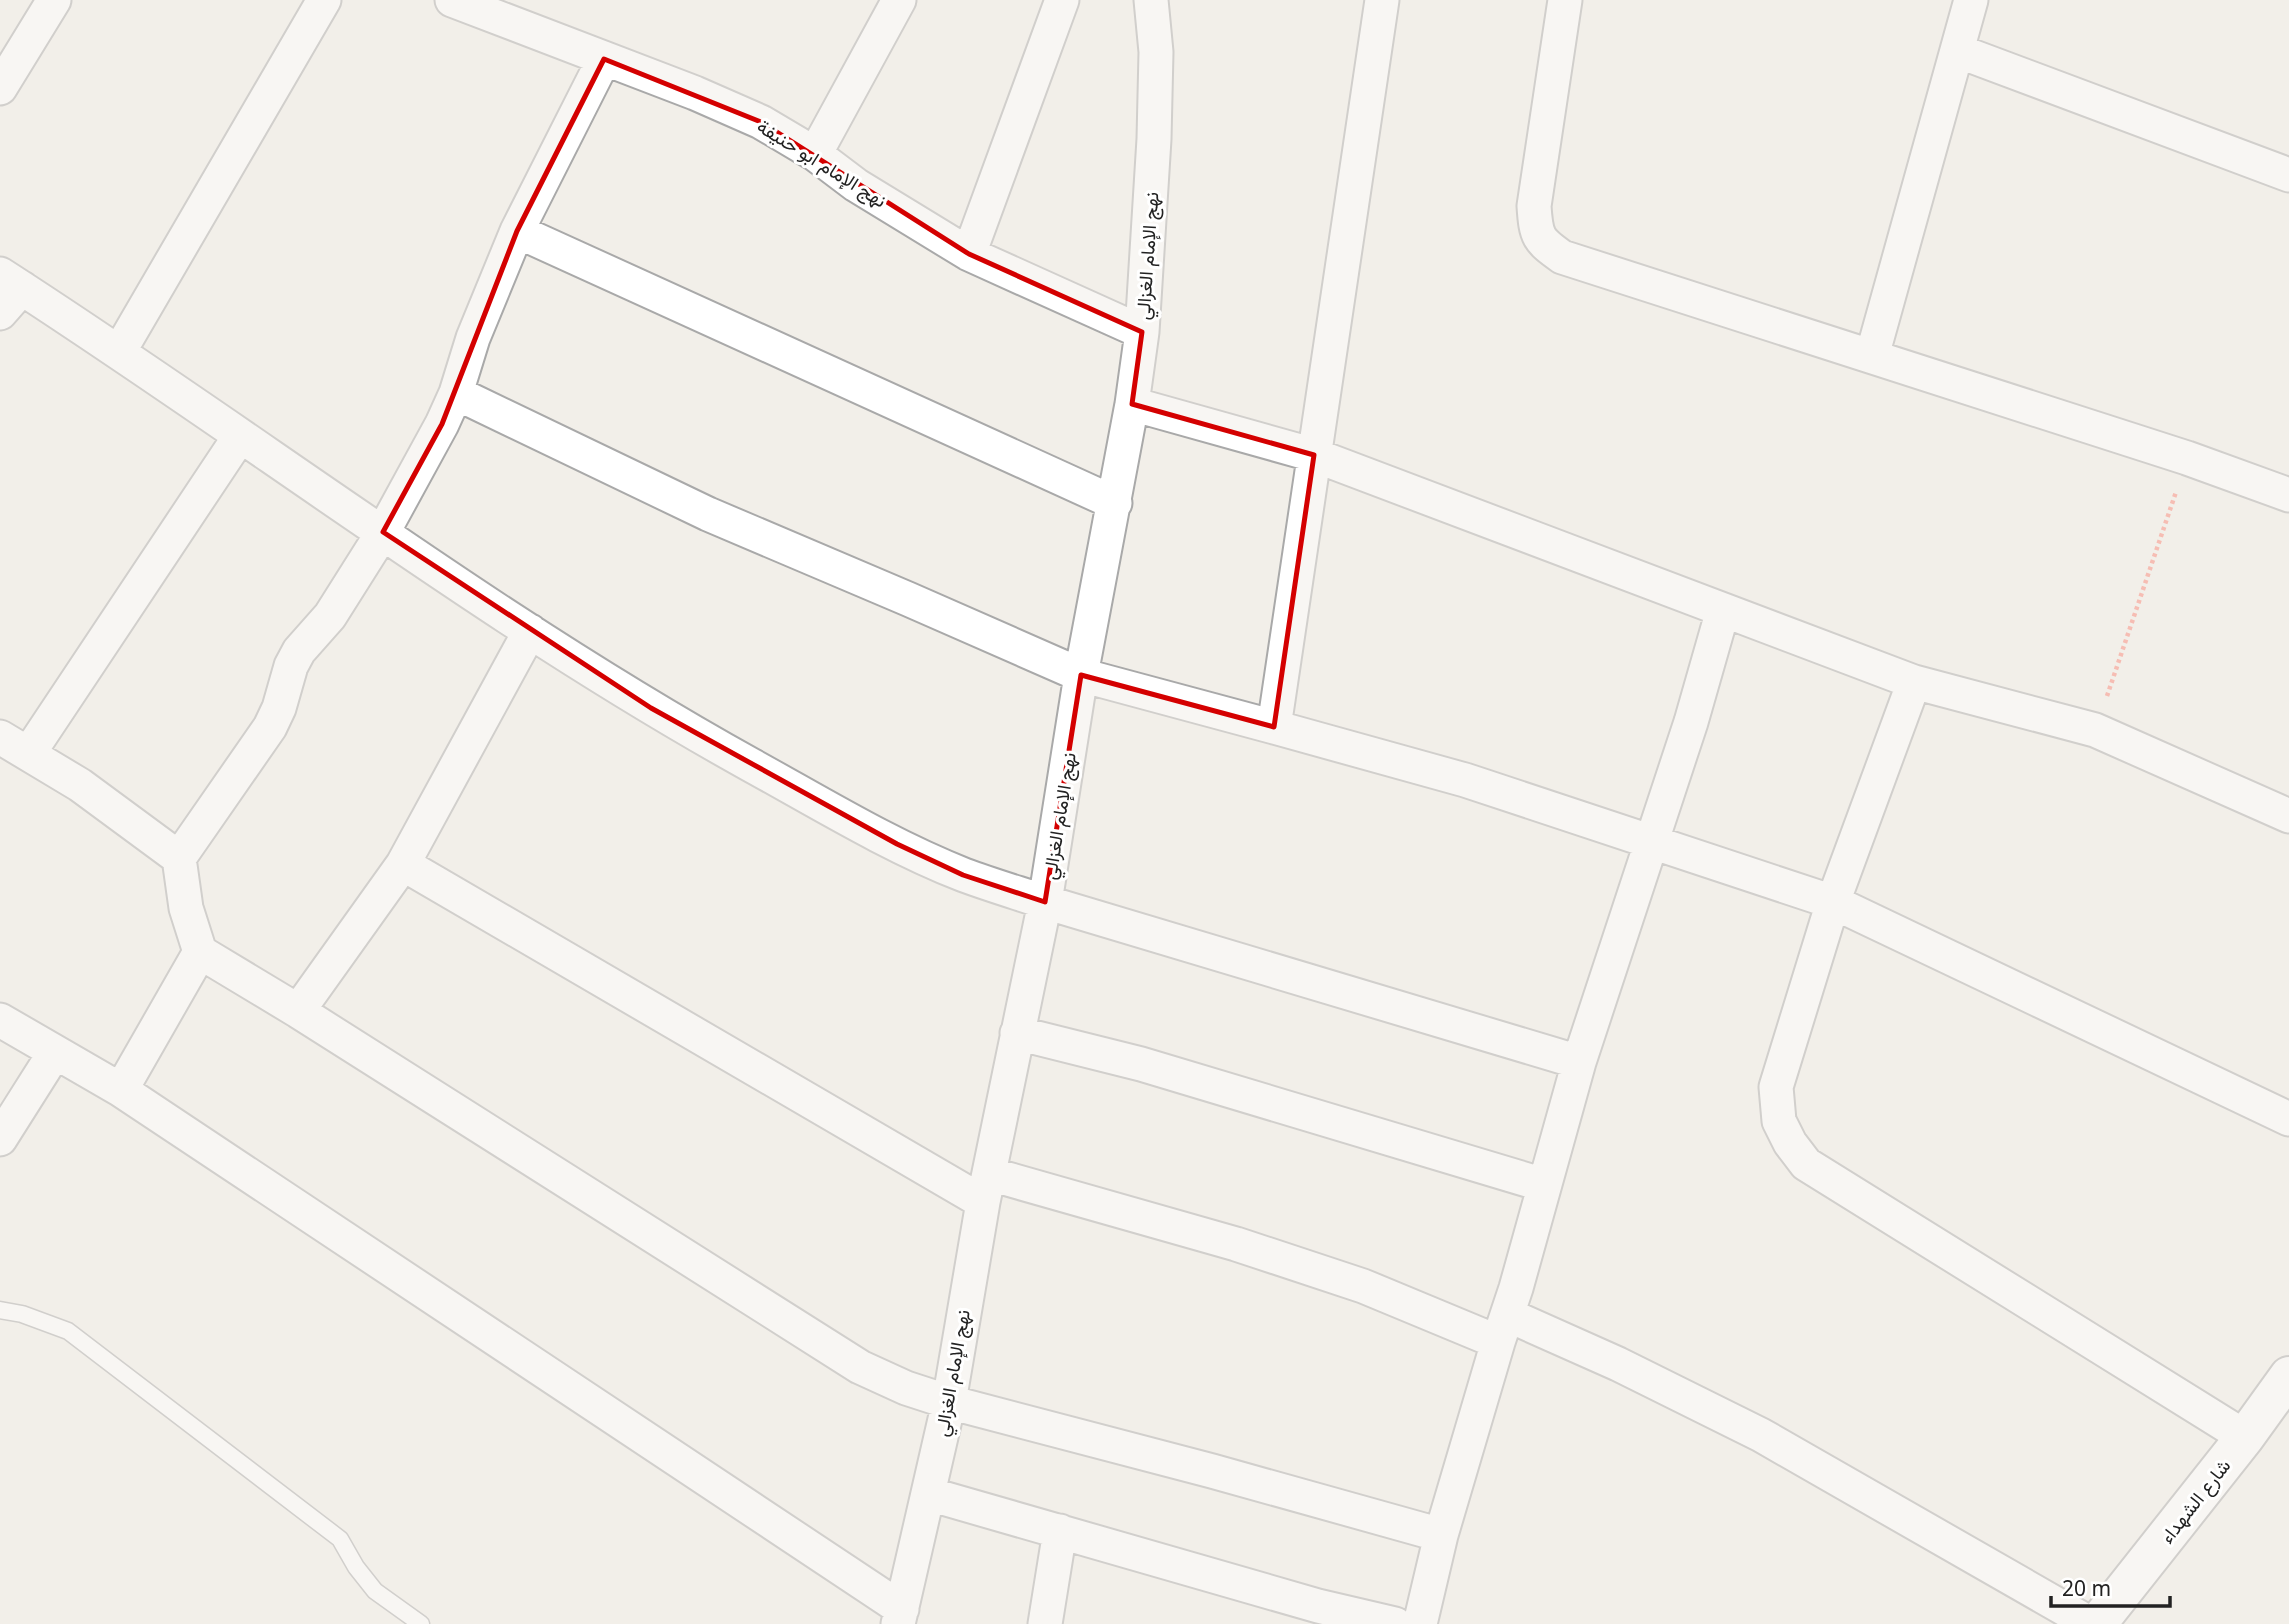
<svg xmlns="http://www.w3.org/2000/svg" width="2289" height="1624" font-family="'Noto Sans',Vazirmatn,sans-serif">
	<rect width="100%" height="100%" fill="#f2efe9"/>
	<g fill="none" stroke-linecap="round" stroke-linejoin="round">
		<!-- service casing -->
		<g stroke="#a9a9a9" stroke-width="19">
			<path id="service" d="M0 1310 22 1314 68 1331 340 1539 356 1567 375 1591 421 1624"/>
		</g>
		<!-- minor casing -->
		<g stroke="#a9a9a9" stroke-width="37">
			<path id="minor" d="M452 0 695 93 761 122 815 154 856 185 969 254 1142 332
				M1382 0 1274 727 1465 780 1833 902 2289 1119
				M1565 0 1534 206C1536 237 1538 240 1562 257L2187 458 2289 495
				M1958 51 2289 175
				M0 88 54 0
				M815 154 899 0
				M517 231 1115 503
				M969 254 1062 0
				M0 274C252 436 489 620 751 765 820 803 890 846 964 875 991 885 1018 893 1045 902L1579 1062
				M0 313 22 288
				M119 352 324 0
				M1872 356 1971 0
				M456 393 708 514 908 599 1081 675 1274 727
				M1132 404 1314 455 1914 682 2095 730 2289 816
				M1914 682 1833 902 1776 1087 1779 1121 1790 1143 1806 1164 2245 1437
				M0 737 80 785 179 858
				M29 753 240 436
				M403 864 983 1202
				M200 952 298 1011 860 1367 906 1388 949 1402 1212 1471 1441 1535
				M298 1011 403 864 530 631
				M0 1020 121 1090 902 1609
				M1017 1033 1141 1064 1544 1185
				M121 1090 200 952 186 908 179 858 270 727 279 708 291 666 299 651 330 616 383 532 442 424 456 393 473 338 517 231 604 59
				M0 1139 55 1052
				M990 1174 1236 1244 1363 1286 1498 1342
				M1508 1315 1618 1364 1761 1435 2091 1624
				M929 1494 1318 1606 1395 1624
				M898 1624 949 1402 983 1202 1045 902 1081 675 1132 404 1142 332 1154 139 1156 52 1151 0
				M1045 1624 1060 1531
				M1420 1624 1441 1535 1498 1342 1516 1288 1579 1062 1691 722 1723 610"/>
		</g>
		<!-- tertiary casing -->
		<g stroke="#a9a9a9" stroke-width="42">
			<path id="tertiary" d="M2097 1624 2245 1437 2289 1376"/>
		</g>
		<!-- path -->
		<path stroke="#fa8072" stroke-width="4.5" stroke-dasharray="3.5 3.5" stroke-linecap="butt" d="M2107 696 2176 492"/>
		<!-- service -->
		<use href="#service" stroke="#fff" stroke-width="16"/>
		<!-- minor -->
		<use href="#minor" stroke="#fff" stroke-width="33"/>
		<!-- tertiary -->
		<use href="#tertiary" stroke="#fff" stroke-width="38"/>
	</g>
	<!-- marked area -->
	<path d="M0 0H2289V1624H0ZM604 59 761 122 969 254 1142 332 1132 404 1314 455 1274 727 1081 675 1045 902 963 875 897 844 651 708 383 532 442 424 517 231Z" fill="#f2efe9" fill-opacity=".55" fill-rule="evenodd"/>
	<path fill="none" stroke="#d40000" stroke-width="5" stroke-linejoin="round" d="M604 59 761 122 969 254 1142 332 1132 404 1314 455 1274 727 1081 675 1045 902 963 875 897 844 651 708 383 532 442 424 517 231Z"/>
	<g text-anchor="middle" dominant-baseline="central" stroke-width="6" stroke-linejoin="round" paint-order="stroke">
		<!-- street labels -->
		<g font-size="19" fill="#222" stroke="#fff">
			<text transform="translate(822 163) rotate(32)">نهج الإمام ابو حنيفة</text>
			<text transform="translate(1147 256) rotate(-86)">نهج الإمام الغزالي</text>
			<text transform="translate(1059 816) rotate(-81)">نهج الإمام الغزالي</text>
			<text transform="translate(952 1373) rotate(-80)">نهج الإمام الغزالي</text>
			<text transform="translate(2195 1501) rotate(-52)">شارع الشهداء</text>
		</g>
	</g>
	<!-- scale -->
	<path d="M2051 1596v10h119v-10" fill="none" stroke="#222222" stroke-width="3.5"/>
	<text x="2062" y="1596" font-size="21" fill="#222222" stroke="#ffffff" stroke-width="5" paint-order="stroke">20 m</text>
</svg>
